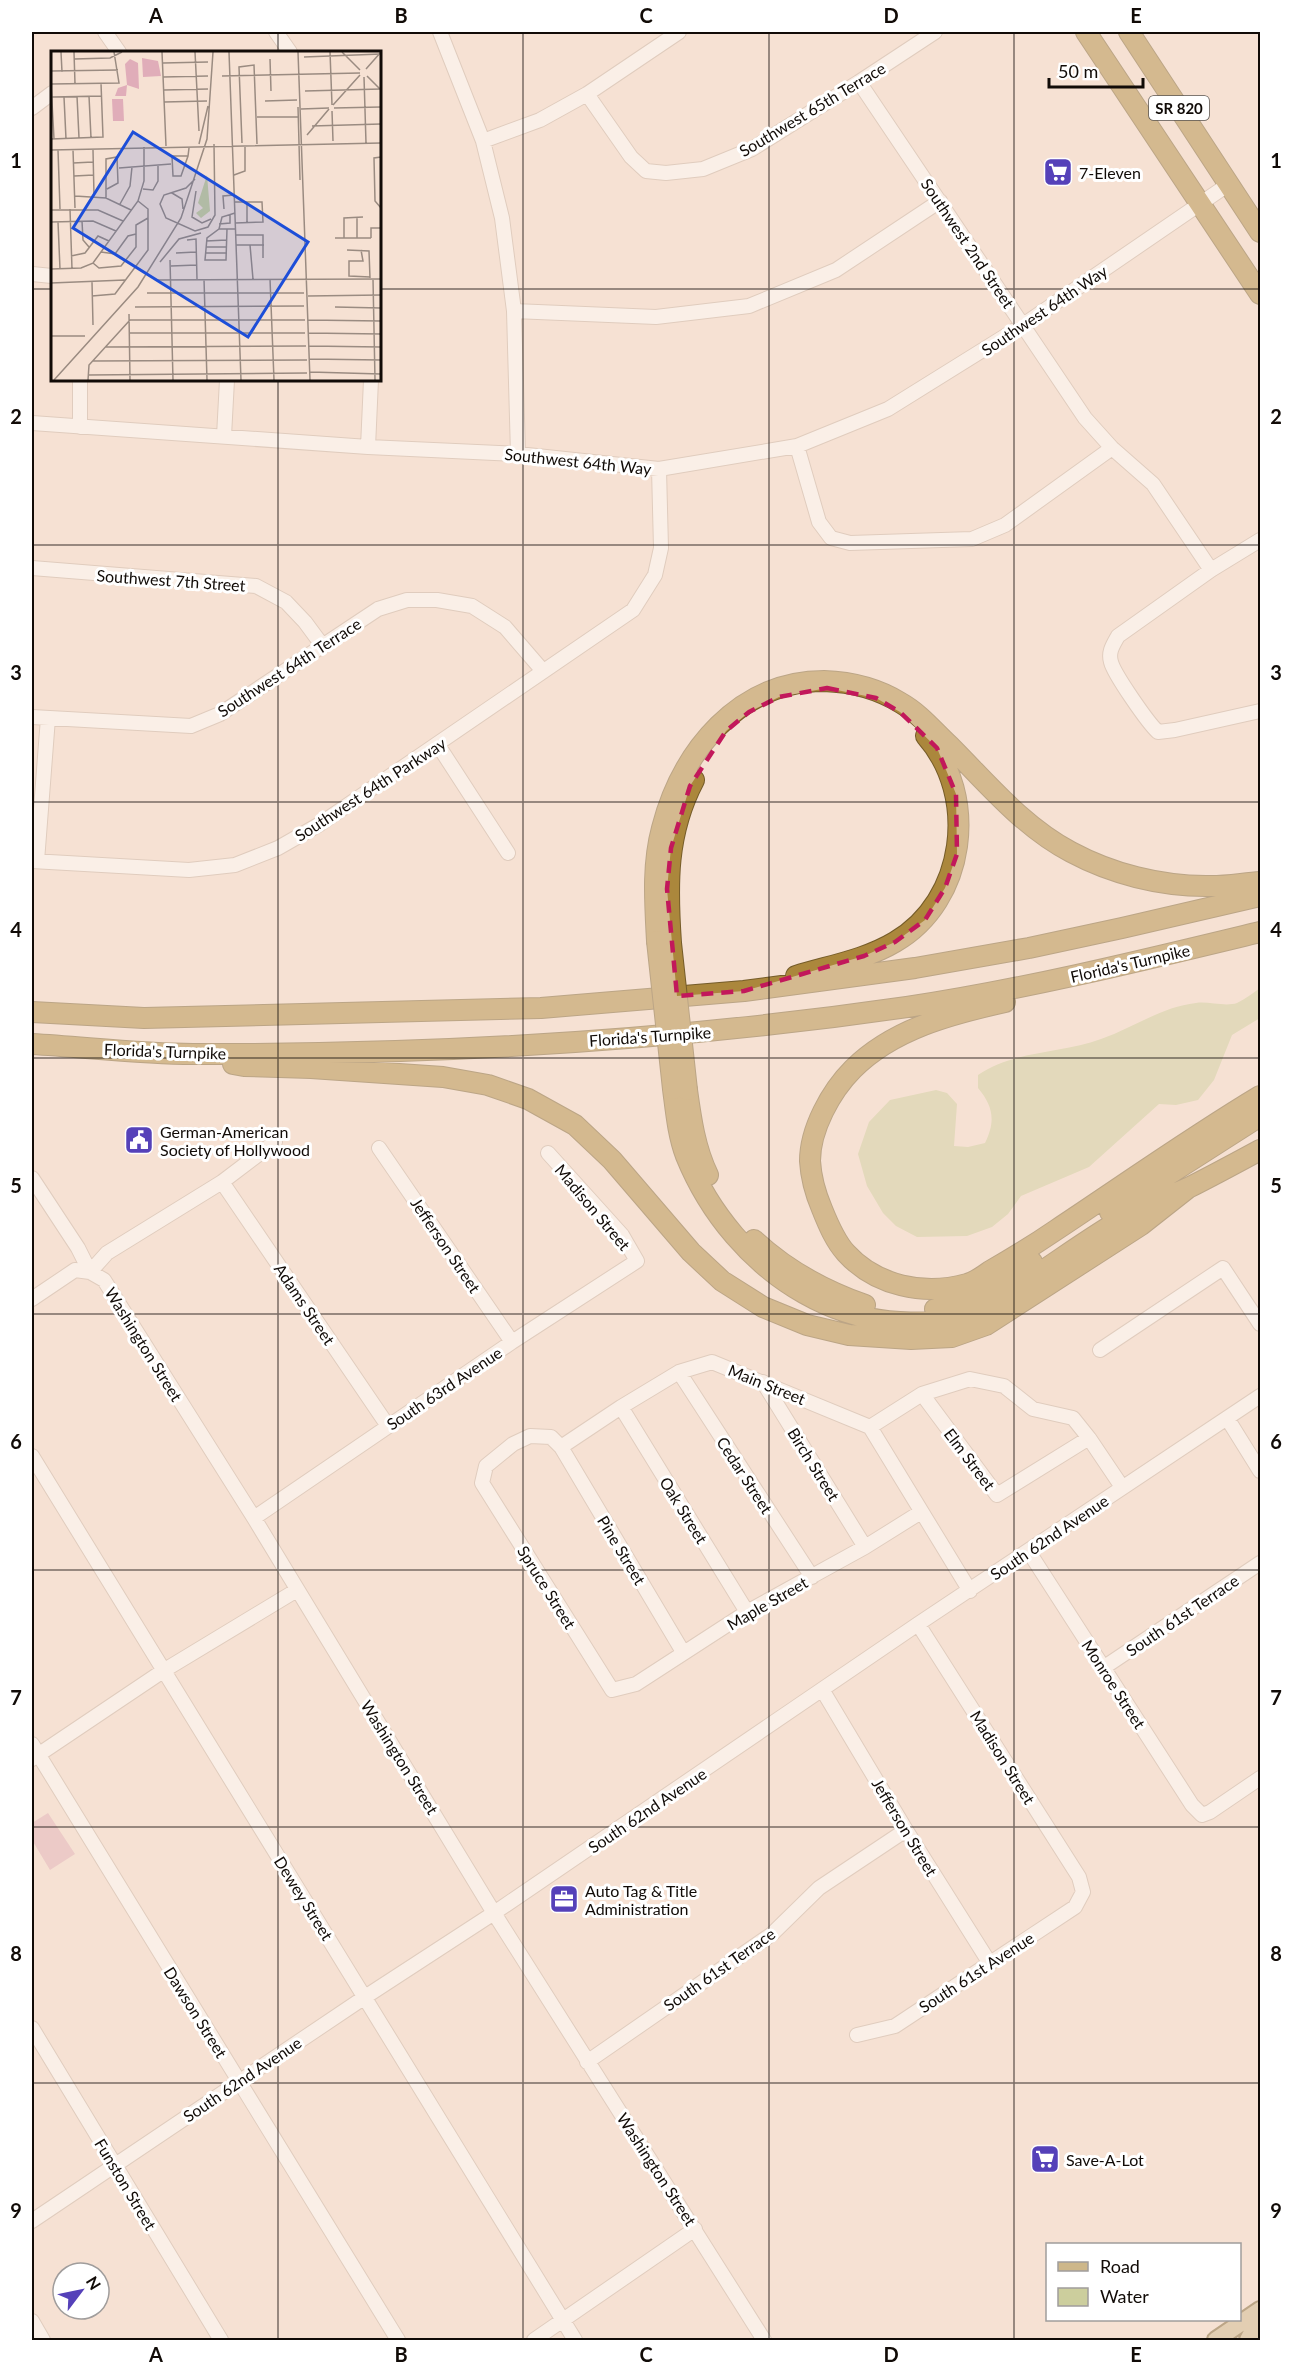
<svg xmlns="http://www.w3.org/2000/svg" width="1292" height="2372" font-family="Lato,sans-serif">
	<rect width="100%" height="100%" fill="#f6e1d3"/>
	<!-- green -->
	<path fill="#e0adb9" d="M48 1813 75 1854 50 1870 32 1840V1823Z"/>
	<!-- water -->
	<path fill="#ccce9d" d="M1260 988V1018L1232 1035 1214 1080 1198 1100 1176 1105 1159 1104 1089 1167 1021 1196 1008 1214 992 1227 967 1236 917 1237 896 1226 883 1213 867 1186 858 1154 869 1122 890 1100 936 1090 947 1093 957 1104 954 1146 968 1147 985 1143C996 1121 993 1106 978 1088V1075C1015 1050 1060 1054 1101 1039 1133 1028 1161 1007 1196 1003 1208 1001 1225 1007 1237 1003 1245 999 1253 993 1260 988Z"/>
	<g fill="none" stroke-linecap="round" stroke-linejoin="round">
		<!-- minor casing -->
		<g stroke="#c6b2a4" stroke-width="16">
			<path id="minor" d="M105 32 119 52
				M276 32 290 52
				M440 32 483 141 502 218 514 311 518 454
				M859 82 1085 418 1112 448 1153 484 1211 570
				M587 94 631 157 646 171 666 173 703 169 752 149 859 82 935 32
				M32 108 52 93
				M483 141 540 120 587 94 679 32
				M32 274 52 276
				M514 311 656 317 749 306 836 270 940 201
				M80 380V427
				M32 423 368 447 518 454 659 469 797 446 888 409 1023 325 1229 184
				M224 436 227 380
				M797 446 819 522 831 538 850 543 972 539 1005 525 1112 448
				M368 447 371 380
				M1260 540 1211 570 1118 636C1113 645 1108 652 1111 662 1114 674 1148 723 1158 732L1175 730 1260 711
				M32 568 256 586 286 602 305 622 322 645
				M32 717 191 726 220 714 378 609 407 600H437L472 606 505 627 543 671
				M438 745 508 853
				M32 861 189 870 235 865 278 848 320 824 633 610 655 575 661 548 659 469
				M37 861 48 718
				M379 1148 512 1342
				M32 1178 78 1248 90 1272 104 1280 254 1518 494 1913 764 2340
				M222 1182 388 1426
				M90 1272 107 1253 222 1182 275 1142
				M32 1299 75 1270 90 1272
				M1100 1350 1223 1268 1260 1324
				M679 1372 812 1577
				M763 1382 865 1547
				M922 1394 997 1495 1089 1438
				M621 1407 747 1612
				M1227 1418 1260 1471
				M870 1427 922 1394 970 1379 1004 1386 1033 1409 1073 1418 1089 1438 1122 1487
				M561 1447 621 1407 679 1372 712 1362 870 1427 970 1591
				M32 1456 575 2340
				M254 1518 512 1342 637 1261 622 1235 548 1153
				M1029 1552 1192 1805 1202 1815 1210 1812 1260 1778
				M683 1652 561 1447 551 1437 530 1436 513 1444 486 1466 482 1483 612 1690 636 1684 747 1612 865 1547 921 1512
				M1103 1668 1260 1563
				M823 1691 906 1830 989 1962
				M32 1744 398 2340
				M32 1759 163 1671 297 1590
				M32 2028 221 2340
				M857 2035 895 2026 1075 1907 1083 1892 1079 1877 918 1624
				M587 2062 772 1934 819 1888 906 1830
				M32 2221 365 1997 494 1913 918 1624 1260 1396
				M32 2321 43 2340
				M534 2340 695 2229"/>
		</g>
		<!-- major casing -->
		<g stroke="#755c29" stroke-width="20">
			<path id="major" d="M1216 2340 1260 2310
				M1248 2340 1260 2317"/>
		</g>
		<!-- highway casing -->
		<g stroke="#755c29" stroke-width="22">
			<path id="highway" d="M1086 32 1260 294
				M1129 32 1260 232
				M657 941C655 903 652 865 662 828 682 751 739 681 824 681 852 682 877 688 901 703 919 713 934 731 949 745 987 783 1023 827 1071 852 1112 874 1160 886 1206 886 1224 887 1243 883 1260 882
				M671 943C667 885 666 833 694 780
				M796 976C828 966 865 960 895 942 966 901 979 796 926 736
				M1005 1002C951 1014 893 1029 853 1069 831 1091 810 1129 810 1161 811 1178 816 1195 822 1209 828 1224 835 1241 846 1253 876 1286 924 1296 967 1284 975 1282 983 1276 990 1271 1013 1258 1034 1245 1056 1230 1124 1185 1190 1138 1260 1096
				M32 1012 144 1018 541 1008 744 991 915 968 1029 948 1122 928 1260 896
				M32 1044C85 1047 139 1054 193 1054 431 1055 672 1041 907 1007 1026 989 1144 960 1260 932
				M233 1064 244 1066 311 1068 443 1077 488 1085 528 1099 575 1125 612 1160 691 1252 722 1281 763 1307 807 1325 849 1335 911 1339 952 1337 986 1325 1141 1225 1188 1188
				M673 1089C676 1112 678 1135 686 1156 733 1272 856 1355 981 1310 996 1305 1010 1292 1023 1284 1060 1260 1096 1233 1134 1212 1151 1202 1170 1196 1188 1188 1212 1176 1236 1163 1260 1150
				M687 1090C691 1119 695 1148 708 1175
				M1110 1212 1260 1116
				M754 1240C785 1269 825 1291 865 1305
				M935 1309C972 1303 1001 1281 1032 1262"/>
		</g>
		<!-- minor -->
		<use href="#minor" stroke="#fff" stroke-width="14"/>
		<!-- major -->
		<use href="#major" stroke="#cdb78a" stroke-width="16"/>
		<!-- highway -->
		<use href="#highway" stroke="#ab873c" stroke-width="20"/>
		<!-- highway-bridge casing -->
		<g stroke="#755c29" stroke-width="22" stroke-linecap="butt">
			<path id="highway-bridge" d="M657 941 673 1089
				M671 943 687 1090"/>
		</g>
		<!-- highway-bridge -->
		<use href="#highway-bridge" stroke="#ab873c" stroke-width="20"/>
	</g>
	<!-- marked area -->
	<path d="M0 0H1292V2372H0ZM827 688 876 698 900 712 937 748 956 794 957 854 945 888 925 920 895 942 864 956 744 991 677 996 667 889 671 848 690 786 726 731 749 712 779 697Z" fill="#f6e1d3" fill-opacity=".55" fill-rule="evenodd"/>
	<path fill="none" stroke="#c2185b" stroke-width="4.5" stroke-dasharray="12 8" stroke-linejoin="round" d="M827 688 876 698 900 712 937 748 956 794 957 854 945 888 925 920 895 942 864 956 744 991 677 996 667 889 671 848 690 786 726 731 749 712 779 697Z"/>
	<!-- grid -->
	<path fill="none" stroke="#110b07" stroke-width="1.5" stroke-opacity="0.55" d="M278 32V52M523 32V2340M769 32V2340M1014 32V2340M32 289H52M380 289H1260M278 380V2340M32 545H1260M32 802H1260M32 1058H1260M32 1314H1260M32 1570H1260M32 1827H1260M32 2083H1260"/>
	<!-- icons -->
	<defs>
		<g id="supermarket-square" transform="scale(1.5)"><rect x="-9" y="-9" width="18" height="18" rx="4" fill="#5541b9" stroke="#fff"/><path d="M-6-5.5h2.5l.6 2H6L4.5 2H-2.5L-4.4-4H-6ZM-1.5 3.2a1.3 1.3 0 1 0 .1 0ZM3 3.2a1.3 1.3 0 1 0 .1 0Z" fill="#fff"/></g>
		<g id="civic-square" transform="scale(1.5)"><rect x="-9" y="-9" width="18" height="18" rx="4" fill="#5541b9" stroke="#fff"/><path d="M-.6-6.5H3V-4.5H.6V-3L4-1V1h2V6H-6V1h2V-1L-.6-3ZM-1.2 2.5V6h2.4V2.5Z" fill="#fff"/></g>
		<g id="office-square" transform="scale(1.5)"><rect x="-9" y="-9" width="18" height="18" rx="4" fill="#5541b9" stroke="#fff"/><path d="M-6-3h4V-5.5h4V-3h4V5H-6ZM-1-4.5V-3h2v-1.5ZM-6 0V1H6V0Z" fill="#fff"/></g>
	</defs>
	<g fill-rule="evenodd">
		<use href="#supermarket-square" x="1058" y="172"/>
		<use href="#civic-square" x="139" y="1140"/>
		<use href="#office-square" x="564" y="1899"/>
		<use href="#supermarket-square" x="1045" y="2159"/>
	</g>
	<g text-anchor="middle" dominant-baseline="central" stroke-width="6" stroke-linejoin="round" paint-order="stroke">
		<!-- shield labels -->
		<rect fill="#fff" stroke="#585451" stroke-width="1.5" x="1149" y="96" width="60" height="24" rx="4.5"/>
		<g font-size="15" font-weight="bold" fill="#110b07">
			<text x="1179" y="108">SR 820</text>
		</g>
		<!-- street labels -->
		<g font-size="16" fill="#110b07" stroke="#fff">
			<text transform="translate(812 109) rotate(-31)">Southwest 65th Terrace</text>
			<text transform="translate(968 243) rotate(56)">Southwest 2nd Street</text>
			<text transform="translate(1044 310) rotate(-34)">Southwest 64th Way</text>
			<text transform="translate(578 461) rotate(6)">Southwest 64th Way</text>
			<text transform="translate(171 580) rotate(4)">Southwest 7th Street</text>
			<text transform="translate(289 667) rotate(-33)">Southwest 64th Terrace</text>
			<text transform="translate(370 789) rotate(-33)">Southwest 64th Parkway</text>
			<text transform="translate(1130 963) rotate(-13)">Florida's Turnpike</text>
			<text transform="translate(650 1036) rotate(-4)">Florida's Turnpike</text>
			<text transform="translate(165 1051) rotate(2)">Florida's Turnpike</text>
			<text transform="translate(593 1207) rotate(50)">Madison Street</text>
			<text transform="translate(446 1245) rotate(56)">Jefferson Street</text>
			<text transform="translate(305 1304) rotate(56)">Adams Street</text>
			<text transform="translate(144 1344) rotate(58)">Washington Street</text>
			<text transform="translate(767 1384) rotate(22)">Main Street</text>
			<text transform="translate(444 1388) rotate(-34)">South 63rd Avenue</text>
			<text transform="translate(970 1459) rotate(53)">Elm Street</text>
			<text transform="translate(814 1464) rotate(58)">Birch Street</text>
			<text transform="translate(745 1475) rotate(57)">Cedar Street</text>
			<text transform="translate(684 1510) rotate(58)">Oak Street</text>
			<text transform="translate(1049 1537) rotate(-34)">South 62nd Avenue</text>
			<text transform="translate(622 1550) rotate(59)">Pine Street</text>
			<text transform="translate(547 1587) rotate(58)">Spruce Street</text>
			<text transform="translate(767 1603) rotate(-30)">Maple Street</text>
			<text transform="translate(1182 1615) rotate(-34)">South 61st Terrace</text>
			<text transform="translate(1114 1684) rotate(57)">Monroe Street</text>
			<text transform="translate(400 1757) rotate(58)">Washington Street</text>
			<text transform="translate(1003 1757) rotate(58)">Madison Street</text>
			<text transform="translate(647 1810) rotate(-34)">South 62nd Avenue</text>
			<text transform="translate(905 1827) rotate(59)">Jefferson Street</text>
			<text transform="translate(304 1898) rotate(58)">Dewey Street</text>
			<text transform="translate(719 1969) rotate(-35)">South 61st Terrace</text>
			<text transform="translate(976 1972) rotate(-33)">South 61st Avenue</text>
			<text transform="translate(196 2012) rotate(58)">Dawson Street</text>
			<text transform="translate(242 2079) rotate(-34)">South 62nd Avenue</text>
			<text transform="translate(657 2169) rotate(57)">Washington Street</text>
			<text transform="translate(126 2184) rotate(59)">Funston Street</text>
		</g>
		<!-- poi labels -->
		<g font-size="16" fill="#110b07" stroke="#fff" text-anchor="start">
			<text x="1079" y="172">7-Eleven</text>
			<text x="160" y="1131">German-American<tspan x="160" dy="18">Society of Hollywood</tspan></text>
			<text x="585" y="1890">Auto Tag &amp; Title<tspan x="585" dy="18">Administration</tspan></text>
			<text x="1066" y="2159">Save-A-Lot</text>
		</g>
	</g>
	<!-- overview -->
	<g transform="translate(51 51)">
		<rect width="330" height="330" fill="#f6e1d3"/>
		<path d="M91 7 107 10 110 25 92 26ZM79 8 87 12 88 38 76 34 75 45H64L67 37 76 34 74 13ZM61 48H72L73 70H62Z" fill="#e0adb9"/>
		<path d="M156 124 159 160 150 167 145 162 152 157 147 152Z" fill="#ccce9d"/>
		<path fill="none" stroke="#9a8b81" stroke-width="1.5" d="M10 1 11 21M23 1 24 33M111 1 115 95M144 1 148 80M178 1 190 329M247 1 259 329M279 1 281 54M291 1 309 19M253 6 330 3M23 8 59 7 71 1M219 8 220 40M112 12 157 11M315 18 330 1M0 20 67 19M171 25 309 22M316 25 329 38M112 26 157 25M313 26 315 92M0 33 68 32 63 1M0 33 3 88M113 39 157 38M254 40 330 38M26 45 28 87M38 45 40 87M1 46 50 45M13 46 15 88M214 50 246 49M113 51 156 50M282 54 309 24M247 56 249 129M283 57 330 56M250 58 278 57M281 60 282 90M206 66H247M261 75 330 73M256 84 278 58M0 88 52 86 50 32M191 92 188 16 203 14 206 93M148 93 157 55M0 99 330 92M7 99 9 158M22 99 24 157M42 99 43 145M137 105H121L122 125H130L137 105 138 97M330 106 323 107 324 150 330 157M22 112 42 111M68 117 120 113M183 124 194 120V96M23 125 43 124M144 128 135 137 113 144 109 153 115 167 144 180 157 176 164 164 163 93M92 138 102 139 107 130V115M145 140 141 166 151 172 160 168M121 142 131 148 132 158M24 145 55 147 80 159M55 147V108L66 106 67 132 56 138M184 151H211L212 171 184 172M196 151V172M69 153 79 135 81 116M19 158 21 218M173 158 172 145 183 144M0 159H47L72 170M306 166V187M31 170 32 189 38 196M0 171 42 170 65 180M7 171 9 218M168 173 179 172V163M168 178 171 166 184 162M176 178 175 209H154L156 187 168 178H185M185 184H212V207M284 187H320M293 187V167L312 166M320 187V177H330M136 189 145 188 146 228M155 190 176 189M185 194H213M199 194 202 228M155 196H176M296 199 318 200 319 227M310 199 312 210H298V225L319 226M50 201 64 203 77 185 85 183M125 202 145 201M155 202H176M20 205 34 202 47 185 58 190M119 209 122 329M109 211 128 188 150 182M42 212 87 150 93 130V96M120 215 146 214M0 218 30 217 42 212 48 217 70 215 85 196V174L97 167M153 228 156 329M219 228 223 329M322 228 324 329M105 229 330 228M41 231 42 274M0 232 74 229M96 242H253M41 245 64 243 97 199V158L87 150M257 245 330 244M84 256 253 255M284 256 330 257M78 263 79 329M257 269 330 270M78 282H254M257 282 330 283M0 285H34M258 295 330 296M54 296 255 295M258 308 330 309M42 310 256 309M259 321 330 323M37 324 256 322M3 329 87 236 130 167 156 88 162 1M37 329 38 314 79 269H254"/>
		<path fill="#1d4ed8" fill-opacity="0.15" stroke="#1d4ed8" stroke-width="3" d="M82 81 257 191 197 286 22 177Z"/>
		<rect width="330" height="330" fill="none" stroke="#110b07" stroke-width="3"/>
	</g>
	<!-- border -->
	<rect width="1292" height="2372" fill="none" stroke="#ffffff" stroke-width="66"/>
	<!-- legend -->
	<rect x="1046" y="2243" width="195" height="78" fill="#ffffff" stroke="#a09d9c" stroke-width="1.5"/>
	<rect x="1058" y="2262" width="30" height="9" fill="#cdb78a" stroke="#a09d9c" stroke-width="1.5"/>
	<text x="1100" y="2273" font-size="18" fill="#110b07">Road</text>
	<rect x="1058" y="2288" width="30" height="18" fill="#ccce9d" stroke="#a09d9c" stroke-width="1.5"/>
	<text x="1100" y="2303" font-size="18" fill="#110b07">Water</text>
	<!-- north arrow -->
	<g transform="translate(81 2291) rotate(58)"><circle r="28" fill="#ffffff" stroke="#a09d9c" stroke-width="1.5"/>
	<path d="M0-4.5L10 22L0 15L-10 22Z" fill="#5541b9"/>
	<text y="-9" font-size="16" font-weight="bold" text-anchor="middle" fill="#110b07">N</text>
	</g>
	<!-- scale -->
	<path d="M1049 78v9h94v-9" fill="none" stroke="#110b07" stroke-width="3"/>
	<text x="1058" y="78" font-size="18" fill="#110b07" stroke="#ffffff" stroke-width="4.5" paint-order="stroke">50 m</text>
	<rect x="33" y="33" width="1226" height="2306" fill="none" stroke="#110b07" stroke-width="2"/>
	<g font-size="20" text-anchor="middle" font-weight="bold" fill="#110b07">
		<text x="156" y="23">A</text>
		<text x="401" y="23">B</text>
		<text x="646" y="23">C</text>
		<text x="891" y="23">D</text>
		<text x="1136" y="23">E</text>
		<text x="16" y="168">1</text>
		<text x="1276" y="168">1</text>
		<text x="16" y="424">2</text>
		<text x="1276" y="424">2</text>
		<text x="16" y="680">3</text>
		<text x="1276" y="680">3</text>
		<text x="16" y="937">4</text>
		<text x="1276" y="937">4</text>
		<text x="16" y="1193">5</text>
		<text x="1276" y="1193">5</text>
		<text x="16" y="1449">6</text>
		<text x="1276" y="1449">6</text>
		<text x="16" y="1705">7</text>
		<text x="1276" y="1705">7</text>
		<text x="16" y="1961">8</text>
		<text x="1276" y="1961">8</text>
		<text x="16" y="2218">9</text>
		<text x="1276" y="2218">9</text>
		<text x="156" y="2362">A</text>
		<text x="401" y="2362">B</text>
		<text x="646" y="2362">C</text>
		<text x="891" y="2362">D</text>
		<text x="1136" y="2362">E</text>
	</g>
</svg>
